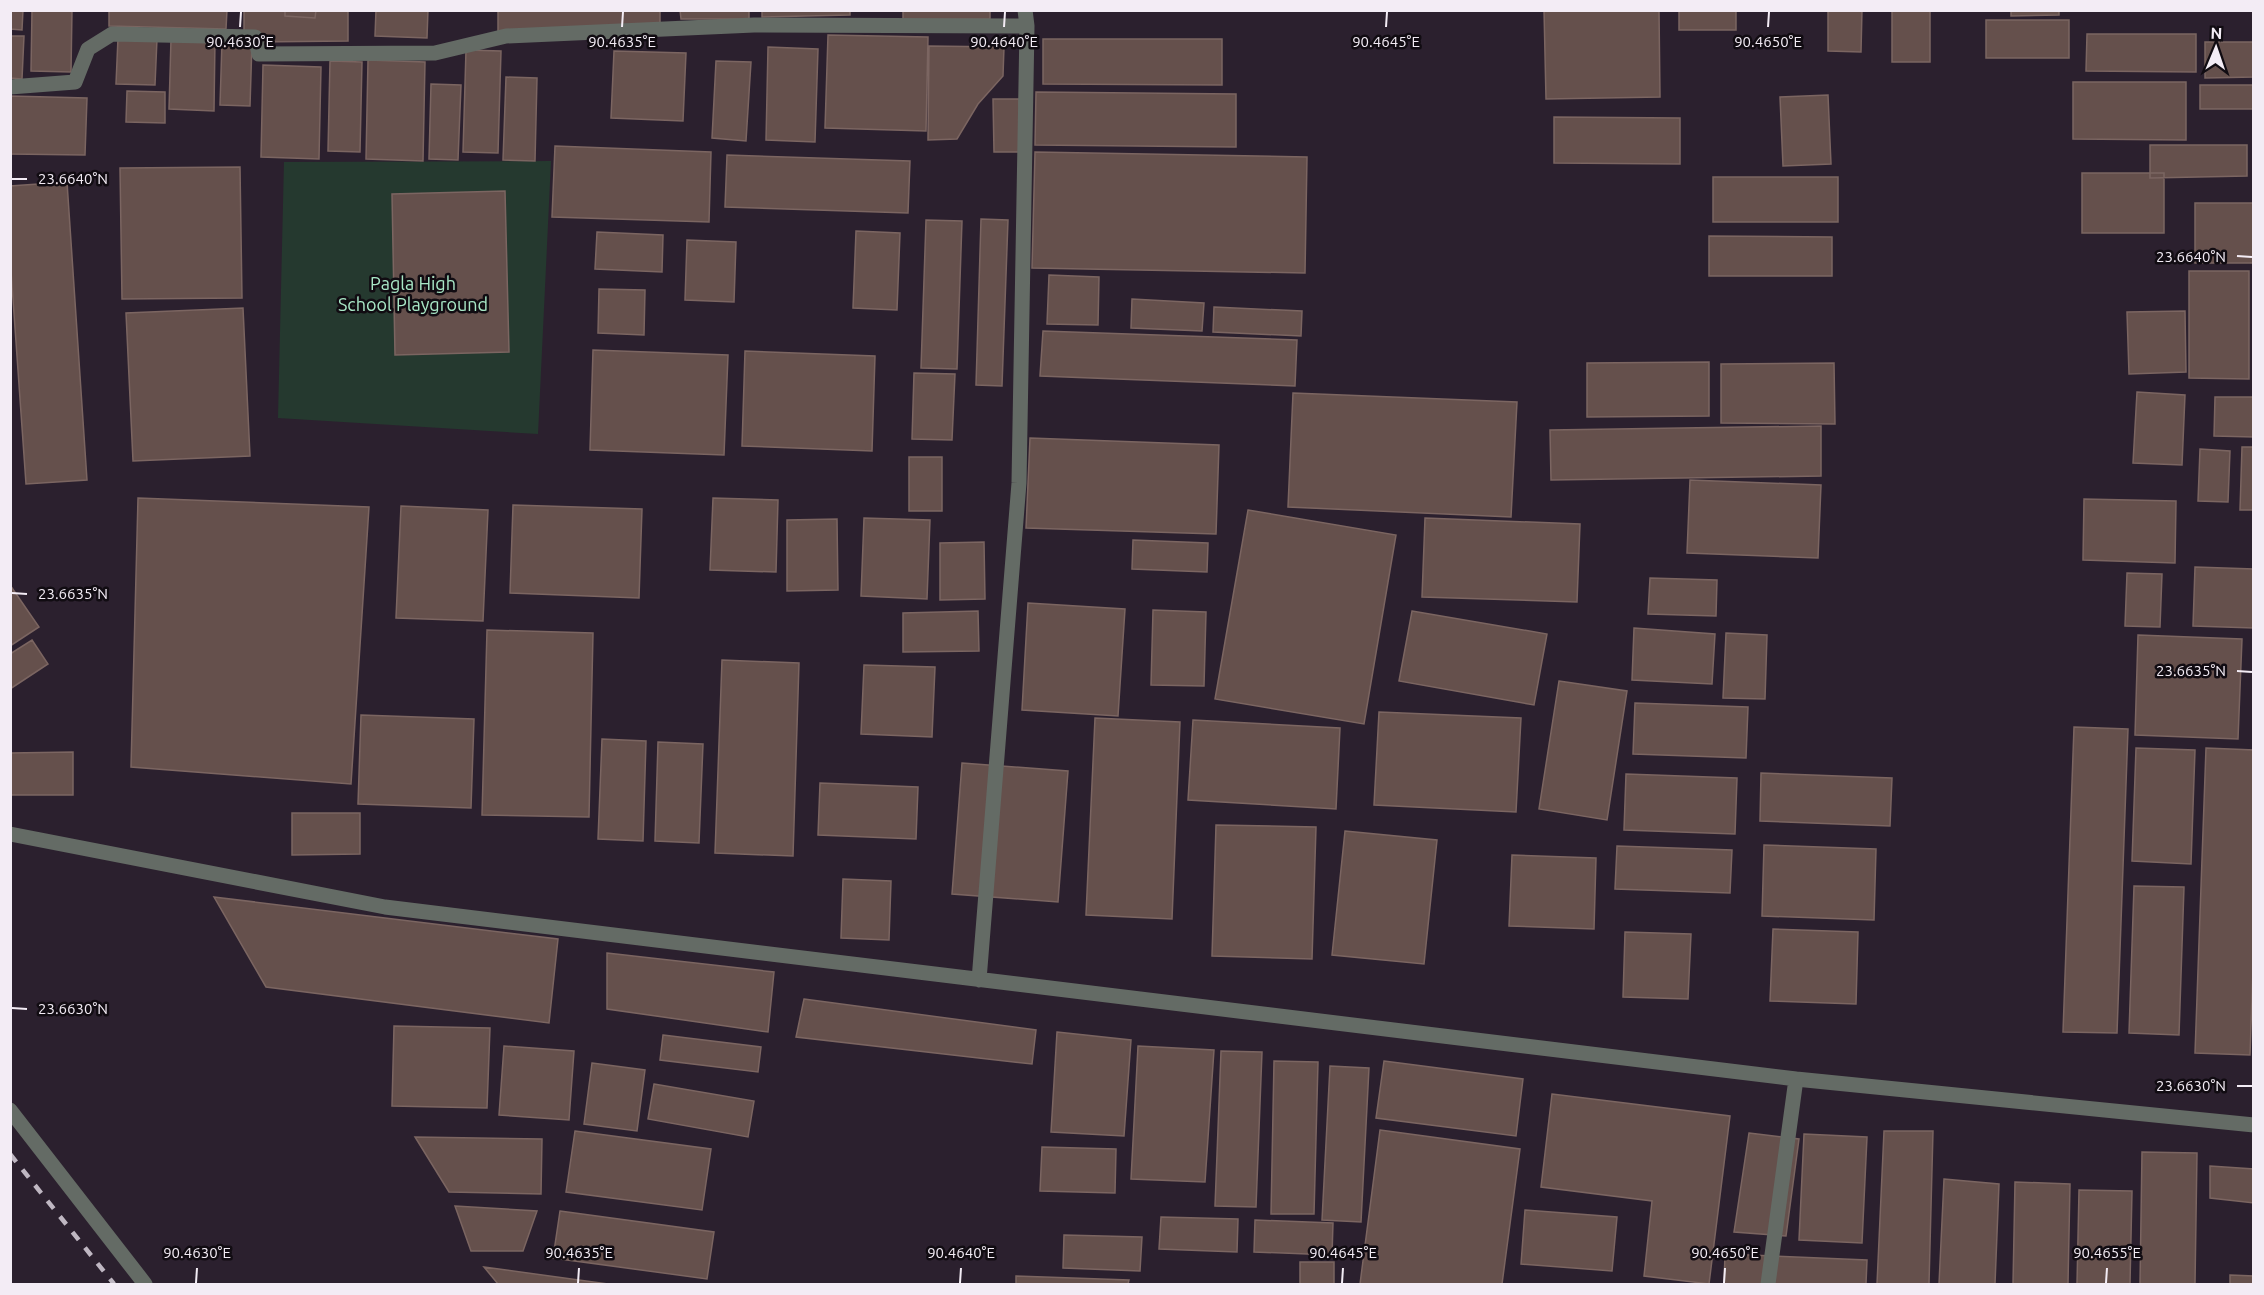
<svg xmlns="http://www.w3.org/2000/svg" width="2264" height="1295" font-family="Ubuntu,sans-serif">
	<rect width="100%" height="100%" fill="#2b202e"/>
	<!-- green -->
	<path fill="#25392f" d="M551 161 538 434 278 418 284 162Z"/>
	<!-- building -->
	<path fill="#65504c" stroke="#7b6561" stroke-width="1.5" d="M10 10H23L22 30 10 29Z
		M32 10H72L71 72 31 71Z
		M109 10H227L226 29 109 26Z
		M244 10H348V41L244 42Z
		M285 10H316L315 18 285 16Z
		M376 10H428L427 38 375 36Z
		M498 10H660V29L498 31Z
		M680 10H749V19H681Z
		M762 10H850V15L762 17Z
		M903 10H990V19L903 20Z
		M1544 10H1659L1660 97 1546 99Z
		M1679 10H1736V30H1679Z
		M1828 10H1862L1861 52 1828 51Z
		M1892 10H1930V62H1892Z
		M2011 10H2059V15L2011 16Z
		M1986 20H2069V58H1986Z
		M2087 34H2196V72L2086 71Z
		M828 35 928 37 926 131 825 128Z
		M10 36H24L22 79 10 78Z
		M118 38 157 39 155 85 116 84Z
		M171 39 215 40 214 111 169 109Z
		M1043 39H1222V85L1043 84Z
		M222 41 252 42 250 106 220 105Z
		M2205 42H2254V77L2205 78Z
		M929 46 1004 47 1003 76 978 104 957 139 928 140Z
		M768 47 818 49 815 142 766 140Z
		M466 50 501 51 498 153 463 152Z
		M614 51 686 53 683 121 611 118Z
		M368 60 425 62 423 161 366 159Z
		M330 61 362 62 360 152 328 151Z
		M716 61 751 62 746 141 712 138Z
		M263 65 321 67 319 159 261 157Z
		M506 77 537 78 535 161 503 160Z
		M2073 82H2186V140L2073 139Z
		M431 84 461 85 458 160 429 159Z
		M2200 85H2254V109H2200Z
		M127 91 165 92V123L126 122Z
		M1036 92 1236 94V147L1035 145Z
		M1828 95 1831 164 1783 166 1780 97Z
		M10 96 87 98 85 155 10 154Z
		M993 99H1019L1020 152H994Z
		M1554 117 1680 118V164L1554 163Z
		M2150 145H2247V176L2150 178Z
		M555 146 711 152 709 222 552 217Z
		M1035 152 1307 157 1305 273 1032 268Z
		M727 155 910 161 908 213 725 207Z
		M240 167 242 298 122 299 120 168Z
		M2082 173H2164V233H2082Z
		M1713 177H1838V222H1713Z
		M67 182 87 480 26 484 10 257V186Z
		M505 191 509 352 395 355 392 194Z
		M2195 203H2254V263H2195Z
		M981 219 1008 220 1002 386 976 385Z
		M926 220 962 221 957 369 921 368Z
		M856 231 900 233 897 310 853 308Z
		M597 232 663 235 662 272 595 269Z
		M1709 236 1832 237V276H1709Z
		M687 240 736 242 734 302 685 300Z
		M2189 271H2249V379L2189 378Z
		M1049 275 1099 277 1098 325 1047 324Z
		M599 289 645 290 644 335 598 333Z
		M1132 299 1204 303 1202 331 1131 328Z
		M1214 307 1302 311 1301 336 1213 332Z
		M243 308 250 456 133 461 126 313Z
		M2185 311 2186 372 2129 374 2127 312Z
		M1043 331 1297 340 1295 386 1040 376Z
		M593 350 728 355 724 455 590 450Z
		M745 351 875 356 872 451 742 446Z
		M1709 362V416L1587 417V363Z
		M1834 363 1835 424 1721 423V364Z
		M914 373 955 374 952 440 912 439Z
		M2137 392 2185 395 2182 465 2133 463Z
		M1293 393 1517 402 1511 517 1288 507Z
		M2215 397H2254V437L2214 436Z
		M1821 426V476L1551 480 1550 430Z
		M1030 438 1219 445 1216 534 1026 528Z
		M2242 447H2254V510H2240Z
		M2200 449 2230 451 2228 502 2198 501Z
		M909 457H942V511H909Z
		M1690 480 1821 485 1818 558 1687 553Z
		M138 498 369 507 351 784 131 767Z
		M713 498 778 500 776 572 710 570Z
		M2084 499 2176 501 2175 563 2083 560Z
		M513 505 642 509 639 598 510 593Z
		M401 506 488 510 483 621 396 618Z
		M1248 510 1396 535 1364 724 1215 699Z
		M864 518 930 520 927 599 861 596Z
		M1425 518 1580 524 1577 602 1422 597Z
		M837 519 838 590 787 591V520Z
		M1133 540 1208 543 1207 572 1132 569Z
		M984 542 985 599 940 600V543Z
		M2195 567 2254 569V628L2193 626Z
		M2127 573 2162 574 2160 627 2125 626Z
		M1650 578 1717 580 1716 616 1648 614Z
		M10 585 39 627 10 646Z
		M1028 603 1125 609 1118 716 1022 710Z
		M1153 610 1206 612 1204 686 1151 685Z
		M978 611 979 651 903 652V613Z
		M1412 611 1547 634 1534 705 1399 681Z
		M1634 628 1715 634 1712 684 1632 680Z
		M487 630 593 633 589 817 482 815Z
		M1726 633 1767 635 1765 699 1723 698Z
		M2138 635 2242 639 2238 739 2135 735Z
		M32 640 48 664 10 689V654Z
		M722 660 799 663 793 856 715 853Z
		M864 665 935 667 932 737 861 734Z
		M1559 681 1627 691 1607 820 1539 809Z
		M1635 703 1748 707 1746 758 1633 754Z
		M1379 712 1521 718 1516 812 1374 805Z
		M361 715 474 719 471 808 358 804Z
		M1095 718 1180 722 1172 919 1086 915Z
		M1193 720 1340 728 1336 809 1188 800Z
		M2074 727 2128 729 2117 1033 2063 1032Z
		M602 739 646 741 643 841 598 839Z
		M658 742 703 744 699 843 655 841Z
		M2136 748 2195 750 2191 864 2132 861Z
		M2206 748 2254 750V941L2250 1055 2195 1053Z
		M73 752V795H10V753Z
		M962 763 1068 771 1058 902 952 894Z
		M1761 773 1892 778 1890 826 1760 821Z
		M1626 774 1737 778 1735 834 1624 830Z
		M820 783 918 787 916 839 818 835Z
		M292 813H360V854L292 855Z
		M1216 825 1316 827 1312 959 1212 956Z
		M1345 831 1437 840 1424 964 1332 955Z
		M1764 845 1876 849 1874 920 1762 916Z
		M1617 846 1732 850 1730 893 1615 889Z
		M1512 855 1596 858 1594 929 1509 926Z
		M843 879 891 881 889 940 841 938Z
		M2134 886 2184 887 2179 1035 2129 1033Z
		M214 897 558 939 549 1023 266 987Z
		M1773 929 1858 932 1856 1004 1770 1001Z
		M1625 932 1691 934 1688 999 1623 997Z
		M607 953 774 972 768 1032 607 1009Z
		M804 999 1036 1030 1032 1064 796 1037Z
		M394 1026 490 1028 487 1108 392 1106Z
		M1057 1032 1131 1040 1124 1136 1051 1132Z
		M663 1035 761 1047 758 1072 660 1060Z
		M504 1046 574 1051 569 1120 499 1115Z
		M1138 1046 1214 1050 1205 1182 1131 1179Z
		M1221 1051 1262 1052 1256 1207 1215 1206Z
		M1274 1061 1318 1062 1314 1214H1271Z
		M1384 1061 1523 1079 1516 1136 1376 1118Z
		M592 1063 645 1070 637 1131 584 1124Z
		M1330 1066 1369 1068 1361 1222 1322 1220Z
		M654 1084 754 1101 748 1137 648 1119Z
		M1552 1094 1730 1116 1709 1284 1644 1276 1652 1201 1541 1187Z
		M1380 1130 1520 1149 1502 1284H1360Z
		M575 1131 711 1149 702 1210 566 1192Z
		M1884 1131H1933L1929 1284H1877Z
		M1749 1133 1799 1139 1786 1236 1734 1232Z
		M1804 1134 1867 1137 1862 1243 1799 1240Z
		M415 1137 542 1139 541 1194 449 1192Z
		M1042 1147 1116 1149 1115 1193 1040 1191Z
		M2142 1152 2197 1153 2195 1284H2140Z
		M2210 1166 2254 1169V1203L2210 1198Z
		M1944 1179 1999 1184 1995 1284H1939Z
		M2015 1182 2070 1184 2068 1284H2013Z
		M2079 1190 2132 1191 2130 1284H2077Z
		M455 1206 537 1211 523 1251H471Z
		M1525 1210 1617 1217 1612 1271 1521 1264Z
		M560 1211 714 1232 707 1279 553 1258Z
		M1161 1217 1238 1219 1237 1252 1159 1249Z
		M1255 1220 1333 1223 1332 1255 1254 1252Z
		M1064 1235 1142 1237 1140 1271 1063 1268Z
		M1725 1254 1867 1260 1866 1284H1724Z
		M1300 1262H1334V1284H1300Z
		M484 1267 608 1284H498Z
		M2230 1275 2254 1276V1284H2230Z
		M1016 1276 1129 1280 1128 1284H1016Z"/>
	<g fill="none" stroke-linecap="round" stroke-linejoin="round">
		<!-- minor -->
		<path stroke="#646b65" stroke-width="15" d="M10 87 75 82 88 49 112 34 255 37 259 54 435 53 506 36 754 25 1027 26
			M10 834 385 907 1796 1079 2254 1125
			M979 980 1019 483 1027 26 1025 10
			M10 1110 145 1284
			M1768 1284 1796 1079"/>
		<!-- rail -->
		<path stroke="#bfb7c2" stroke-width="4.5" stroke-dasharray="10 10" stroke-linecap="butt" d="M10 1154 114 1284"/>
	</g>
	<!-- ticks -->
	<path fill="none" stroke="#f3ecf5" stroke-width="2" d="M240 27 241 12M622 27 623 12M1004 27 1005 12M1386 27 1387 12M1768 27 1769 12M12 179H27M2237 256 2252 257M12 593 27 594M2237 671 2252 672M12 1008 27 1009M2237 1086H2252M196 1283 197 1268M578 1283 579 1268M960 1283 961 1268M1342 1283 1343 1268M1724 1283 1725 1268M2106 1283 2107 1268"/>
	<g text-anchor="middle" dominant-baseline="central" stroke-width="5" stroke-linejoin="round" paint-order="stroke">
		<!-- park labels -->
		<g font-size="18" fill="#a9e8c7" stroke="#110c12">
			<text x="413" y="283">Pagla High<tspan x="413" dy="21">School Playground</tspan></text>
		</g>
	</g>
	<g font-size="15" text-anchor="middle" fill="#f3ecf5" stroke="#110c12" stroke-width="5" stroke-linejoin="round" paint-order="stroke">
		<text x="240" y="47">90.4630°E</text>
		<text x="622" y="47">90.4635°E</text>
		<text x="1004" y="47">90.4640°E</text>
		<text x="1386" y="47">90.4645°E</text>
		<text x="1768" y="47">90.4650°E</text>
		<text x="73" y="184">23.6640°N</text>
		<text x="2191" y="262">23.6640°N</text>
		<text x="73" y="599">23.6635°N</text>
		<text x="2191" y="676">23.6635°N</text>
		<text x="73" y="1014">23.6630°N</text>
		<text x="2191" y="1091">23.6630°N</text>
		<text x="197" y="1258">90.4630°E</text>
		<text x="579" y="1258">90.4635°E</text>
		<text x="961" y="1258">90.4640°E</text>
		<text x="1343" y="1258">90.4645°E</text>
		<text x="1725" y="1258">90.4650°E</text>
		<text x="2107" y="1258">90.4655°E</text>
	</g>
	<!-- border -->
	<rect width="2264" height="1295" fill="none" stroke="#f3ecf5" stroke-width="24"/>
	<!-- north arrow -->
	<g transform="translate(2216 48) rotate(2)" stroke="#110c12" stroke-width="4.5" paint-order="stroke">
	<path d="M0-4.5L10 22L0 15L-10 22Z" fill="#f3ecf5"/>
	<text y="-9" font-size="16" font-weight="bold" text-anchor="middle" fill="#f3ecf5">N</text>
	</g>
</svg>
